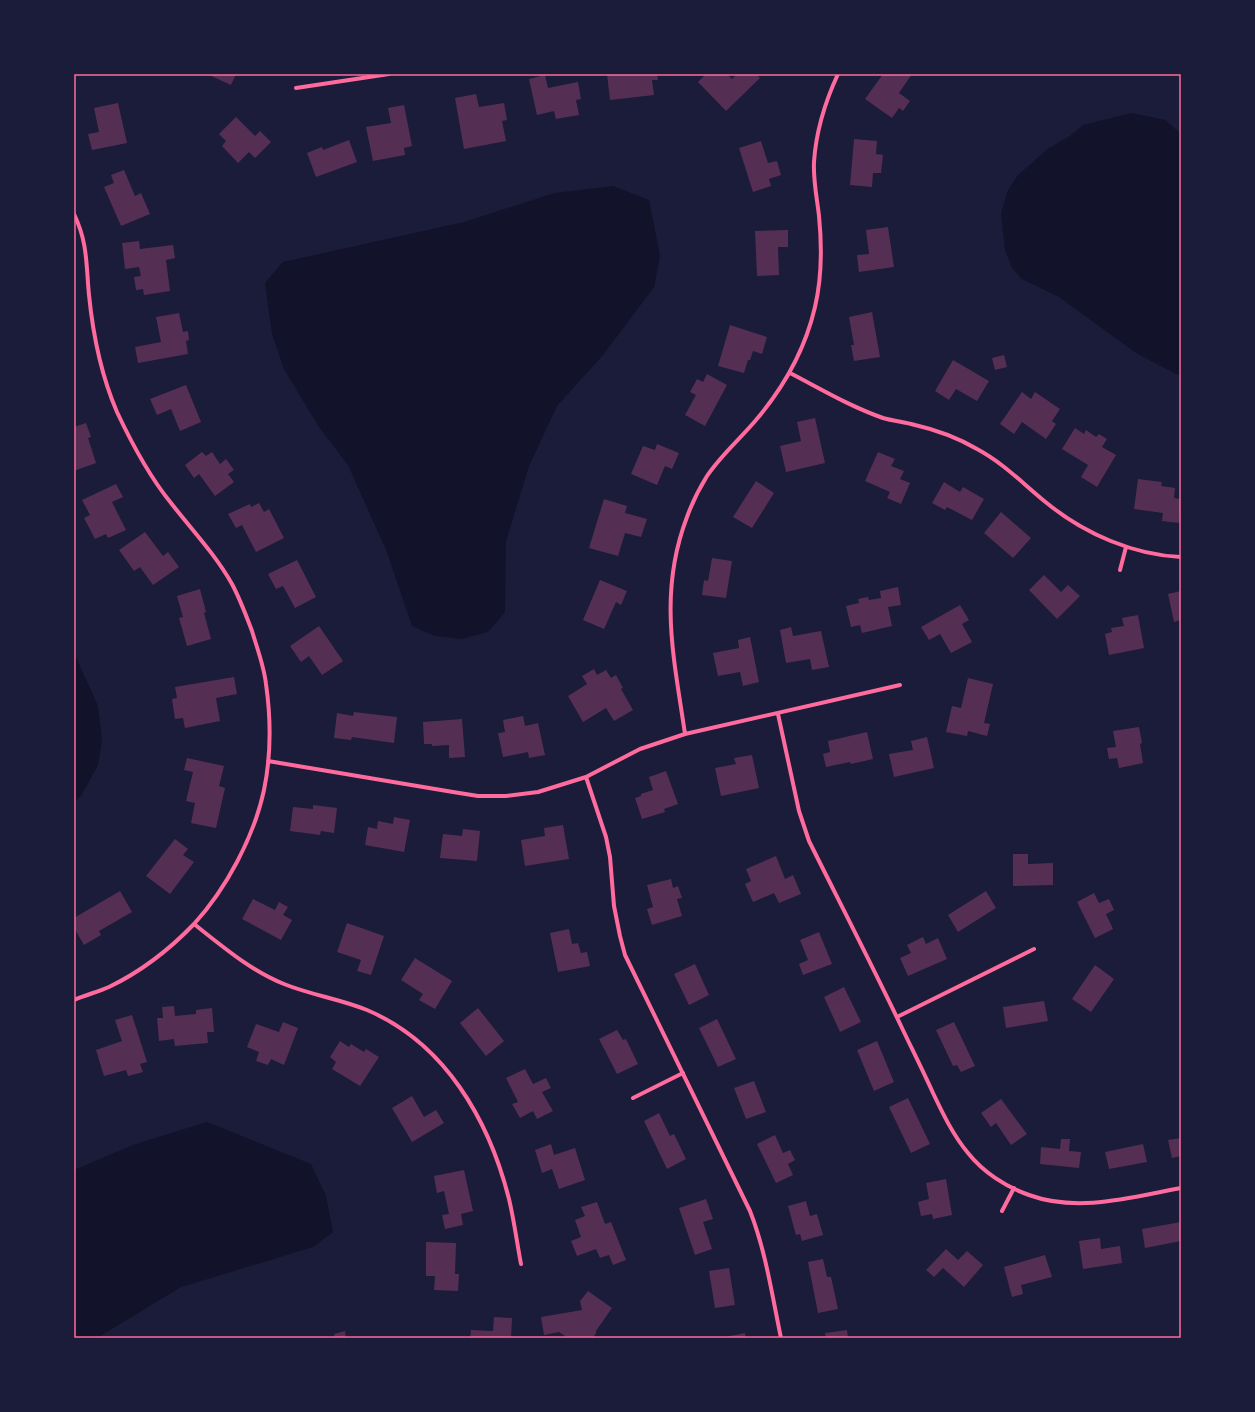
<svg xmlns="http://www.w3.org/2000/svg" width="1255" height="1412" font-family="'Open Sans',sans-serif">
	<rect width="100%" height="100%" fill="#1b1b3a"/>
	<!-- water -->
	<path fill="#12122b" d="M1132 113 1165 120 1181 134V375L1176 374 1136 353 1059 297 1022 279 1012 268 1005 250 1001 213 1008 190 1018 175 1049 148 1070 136 1083 125Z
		M613 186 649 200 660 256 654 287 603 355 557 406 529 466 506 541 505 612 488 632 462 639 435 636 412 626 387 552 348 465 319 427 284 369 272 334 265 283 283 262 464 222 555 193Z
		M74 653 98 706 102 740 98 765 81 796 74 802Z
		M207 1122 311 1164 326 1196 333 1232 313 1247 181 1287 97 1338H74V1170L133 1145Z"/>
	<!-- building -->
	<path fill="#542f53" d="M207 74H236L231 85Z
		M607 74H657L658 80H652L654 95 610 100Z
		M706 74H727L732 79 737 74H756L760 78 726 111 698 82Z
		M883 74H912L899 93 910 101 903 111 899 108 892 118 865 99Z
		M545 75 548 88 578 82 581 99 576 100 579 115 556 119 554 111 537 115 529 79Z
		M476 94 479 107 504 103 507 120 502 121 506 141 464 149 455 98Z
		M118 103 127 143 92 150 88 134 99 132 94 108Z
		M404 105 412 146 404 148 405 155 373 161 366 127 391 123 388 108Z
		M236 117 255 136 260 131 271 142 255 158 249 152 238 163 222 146 226 141 219 134Z
		M854 139 877 141 876 154 883 155 881 173H873L872 187 850 185Z
		M349 140 357 162 316 177 307 153 322 147 323 150Z
		M761 141 768 163 777 161 781 175 769 179 771 186 753 192 739 148Z
		M124 170 135 196 141 193 150 214 121 226 104 187 114 183 111 175Z
		M888 227 894 267 859 272 857 255 869 254 866 230Z
		M788 230V247H778L779 275 757 276 755 231Z
		M139 241 140 249 173 245 175 258 166 260 170 291 144 295 143 289 136 290 134 277 141 276 139 267 125 269 122 243Z
		M872 312 880 357 854 361 851 345H854L849 317Z
		M179 313 183 332 188 331 189 340 186 341 188 354 138 363 135 347 161 342 156 317Z
		M730 325 767 337 762 354 753 351 750 360H748L744 373 718 366Z
		M1004 355 1007 367 995 370 992 358Z
		M953 360 989 381 977 401 956 389 949 400 935 391Z
		M707 374 727 385 705 426 685 415 696 395 690 392 697 379 703 382Z
		M186 385 201 422 180 431 171 409 157 415 150 399Z
		M1022 392 1031 399 1035 392 1060 409 1052 421 1056 424 1046 439 1022 422 1014 434 1000 424Z
		M815 418 825 463 786 472 780 446 801 441 797 422Z
		M86 423 91 437 88 438 96 463 74 471V427Z
		M1075 428 1084 434 1086 430 1096 437 1099 434 1107 439 1102 447 1116 455 1097 487 1081 477 1088 465 1062 449Z
		M657 444 679 453 672 469 665 466 657 485 631 474 643 446 655 450Z
		M202 452 206 456 212 452 220 464 226 459 234 470 228 474 234 482 215 496 199 474 194 478 185 465Z
		M878 452 895 459 891 466 904 471 900 479 910 483 901 504 887 498 890 492 865 481Z
		M1138 479 1162 482 1161 486 1175 488 1174 498 1181 499 1179 523 1162 521 1163 513 1134 509Z
		M756 481 774 493 752 528 733 517Z
		M944 482 960 492 963 487 984 499 972 520 947 507 945 510 932 503Z
		M116 484 123 497 112 502 126 530 108 538 106 534 95 539 84 518 90 515 82 500Z
		M604 499 627 506 625 513 647 519 641 537 625 533 618 556 589 548Z
		M259 503 264 512 269 509 284 538 256 552 242 525 236 528 228 514 250 504 251 507Z
		M1001 512 1031 538 1013 558 984 533Z
		M145 532 163 556 168 552 179 567 153 585 140 567 134 571 119 550Z
		M712 558 732 561 726 598 702 595 704 580 708 581Z
		M297 560 316 597 295 608 283 586 276 589 268 574Z
		M1044 575 1061 592 1068 585 1080 596 1057 619 1029 590Z
		M600 580 627 591 621 605 616 602 604 629 583 620Z
		M898 587 901 605 888 607 892 626 862 633 860 625 851 627 846 606 859 603 858 599 868 597 869 600 881 598 880 591Z
		M200 589 206 612 204 613 211 639 187 646 179 618 183 617 177 596Z
		M1181 591V620L1174 622 1168 594Z
		M960 605 969 620 962 624 972 642 951 653 940 634 929 640 921 627Z
		M1138 615 1144 648 1109 655 1105 634 1112 632 1111 628 1124 626 1122 618Z
		M319 626 343 661 322 675 309 656 301 662 290 646Z
		M791 627 793 636 821 631 829 667 812 670 810 659 786 663 780 630Z
		M750 637 759 682 743 686 740 672 718 676 713 653 739 648 738 640Z
		M594 669 597 675 606 670 611 678 616 675 623 688 621 689 633 710 614 721 606 708 583 722 568 696 587 684 582 676Z
		M234 677 237 694 216 698 220 721 185 728 183 718 175 719 172 699 177 698 175 687Z
		M968 678 993 684 984 723 990 724 987 736 968 731 967 736 946 732 952 706 961 708Z
		M354 712 397 717 394 743 352 737 351 740 334 738 337 713 353 716Z
		M523 716 525 726 538 723 545 755 529 758 528 752 503 757 498 733 505 732 503 720Z
		M462 719 465 757 449 758V745L432 746V744H424L423 722Z
		M1139 727 1142 743 1140 744 1143 763 1119 768 1117 758 1109 759 1107 748 1116 747 1113 731Z
		M867 732 873 759 851 764 850 762 826 767 823 754 830 752 828 741Z
		M927 737 934 768 894 777 889 754 913 750 911 741Z
		M752 755 759 788 721 796 715 768 736 764 734 758Z
		M187 758 224 766 219 786 225 788 216 828 191 823 195 803 186 801 193 772 184 770Z
		M666 771 678 804 664 809 665 812 642 819 635 798 641 796V794L653 790 649 777Z
		M313 805 337 808 334 833 321 831 320 835 290 831 293 807 313 809Z
		M394 817 410 820 404 852 365 845 368 827 377 829 378 821 393 824Z
		M563 825 569 859 525 866 521 840 545 836 544 828Z
		M463 829 480 831 477 861 440 858 443 834 462 836Z
		M175 839 188 849 183 855 194 862 170 894 146 876Z
		M1013 854H1028V864L1053 863V885L1013 886Z
		M776 856 785 879 793 875 801 894 779 903 774 893 753 902 745 884 751 881 746 869Z
		M671 879 673 888 678 886 682 898 677 899 682 916 652 925 647 909 653 907 647 885Z
		M120 891 132 912 99 931 101 935 84 945 74 928V918Z
		M986 891 996 908 958 932 948 915Z
		M1094 893 1099 903 1109 899 1114 910 1106 914 1113 929 1095 938 1077 902Z
		M253 899 275 910 279 902 288 907 283 915 292 920 281 940 242 919Z
		M347 923 384 936 371 975 357 971 361 960 337 952Z
		M569 929 572 944 578 943 581 953 587 952 590 966 558 972 550 933Z
		M819 932 832 964 803 975 799 964 808 960 800 940Z
		M923 937 926 944 938 938 947 959 908 976 900 958 911 953 907 945Z
		M415 958 452 981 435 1009 419 1000 423 994 401 980Z
		M695 964 709 995 689 1005 674 974Z
		M1095 965 1114 979 1091 1012 1072 999Z
		M844 987 861 1022 840 1032 824 997Z
		M1044 1001 1048 1021 1006 1028 1003 1007Z
		M174 1006 175 1016 196 1014V1010L212 1008 214 1032H207L208 1043 175 1046 174 1039 159 1041 157 1018H163L162 1007Z
		M478 1008 504 1041 486 1056 460 1023Z
		M132 1015 147 1062 140 1064 143 1072 128 1076 126 1070 104 1076 96 1050 122 1041 115 1020Z
		M717 1019 736 1059 718 1067 699 1028Z
		M283 1022 298 1028 284 1065 271 1059 268 1065 256 1061 259 1052 247 1047 256 1024 279 1032Z
		M954 1022 975 1066 961 1072 957 1065 953 1066 936 1030Z
		M617 1030 623 1040 626 1039 638 1064 617 1074 599 1039Z
		M340 1041 349 1047 351 1044 364 1052 366 1049 379 1057 360 1086 332 1069 336 1062 330 1057Z
		M877 1041 894 1082 874 1091 857 1050Z
		M525 1069 533 1084 546 1078 551 1088 542 1092 553 1111 537 1119 533 1111 520 1118 512 1104 518 1102 506 1078Z
		M754 1081 766 1112 746 1119 734 1088Z
		M412 1096 424 1117 436 1110 444 1123 412 1142 392 1108Z
		M908 1098 930 1144 911 1153 889 1107Z
		M1001 1099 1027 1134 1011 1145 996 1123 991 1127 981 1113Z
		M659 1113 670 1136 674 1134 686 1159 667 1169 644 1121Z
		M775 1135 783 1153 790 1150 795 1160 788 1164 793 1175 776 1183 757 1144Z
		M1181 1138V1156L1172 1158 1168 1140Z
		M1061 1139H1070L1069 1151 1081 1152 1079 1168 1040 1164 1041 1147 1060 1149Z
		M551 1144 554 1155 575 1148 585 1180 559 1189 552 1169 542 1173 535 1150Z
		M1143 1144 1147 1162 1109 1169 1105 1152Z
		M464 1170 473 1211 461 1214 463 1225 445 1229 442 1215 449 1214 444 1191 437 1193 434 1176Z
		M946 1179 952 1215 933 1219 932 1214 921 1216 918 1202 929 1199 926 1183Z
		M706 1199 713 1219 703 1222 712 1249 695 1255 679 1208Z
		M806 1201 810 1216 817 1214 823 1235 802 1241 800 1234 796 1235 788 1206Z
		M597 1202 605 1224 611 1222 626 1260 613 1265 609 1255 600 1258 596 1249 577 1256 571 1241 581 1237 575 1220 585 1216 581 1207Z
		M1181 1222V1241L1145 1248 1142 1229Z
		M1100 1238 1101 1249 1120 1246 1122 1263 1083 1269 1079 1241Z
		M426 1242 456 1243 455 1274H459L458 1291 434 1290 435 1276H426Z
		M946 1249 958 1260 967 1251 983 1265 964 1287 943 1268 934 1277 926 1270Z
		M1045 1255 1052 1277 1021 1285 1023 1294 1012 1297 1004 1267Z
		M823 1259 827 1277H831L838 1309 818 1313 808 1262Z
		M729 1268 735 1305 715 1308 709 1271Z
		M588 1291 612 1308 596 1331V1333L593 1338H568L559 1332 544 1335 541 1317 582 1310 580 1301Z
		M494 1317 512 1318 511 1338H470L471 1330 493 1331Z
		M847 1330 848 1338H826L825 1333Z
		M345 1331 346 1338H335L334 1334Z
		M745 1333 746 1338H725V1337Z"/>
	<g fill="none" stroke-linecap="round" stroke-linejoin="round">
		<!-- minor -->
		<path stroke="#ff6b9d" stroke-width="4" d="M296 88 389 74
			M74 214C88 243 86 265 89 295 93 335 101 375 117 412 132 444 149 476 171 503 192 530 215 554 232 584 240 599 246 615 252 631 257 648 264 666 266 684 271 719 271 756 264 790 254 837 226 889 194 924 170 949 140 972 109 987 98 992 85 995 74 1000
			M790 373C821 389 851 407 883 418 893 421 905 422 915 425 937 430 958 438 977 449 1005 464 1024 485 1048 504 1085 534 1134 555 1181 557
			M1120 570 1126 547
			M778 714 799 811 809 841C840 903 872 965 902 1028 912 1049 923 1071 933 1093 943 1114 953 1135 968 1153 983 1172 1006 1187 1029 1195 1078 1213 1132 1197 1181 1188
			M685 734C674 658 658 593 687 517 692 503 699 489 707 476 721 455 740 439 756 420 784 387 805 350 815 307 822 277 822 246 819 216 817 198 813 180 814 162 816 131 825 102 838 74
			M268 761 453 792 478 796H506L538 792 586 777 640 749 685 734 900 685
			M586 777 606 837 610 857 614 906 620 936 625 955 750 1211C766 1252 772 1295 781 1338
			M194 924C222 946 251 971 284 984 311 995 340 999 367 1010 445 1043 489 1120 509 1199 514 1220 517 1243 521 1264
			M897 1017 1034 949
			M633 1098 683 1073
			M1002 1211 1014 1188"/>
	</g>
	<!-- border -->
	<rect width="1255" height="1412" fill="none" stroke="#1b1b3a" stroke-width="150"/>
	<rect x="75" y="75" width="1105" height="1262" fill="none" stroke="#ff6b9d" stroke-width="1.5"/>
</svg>
